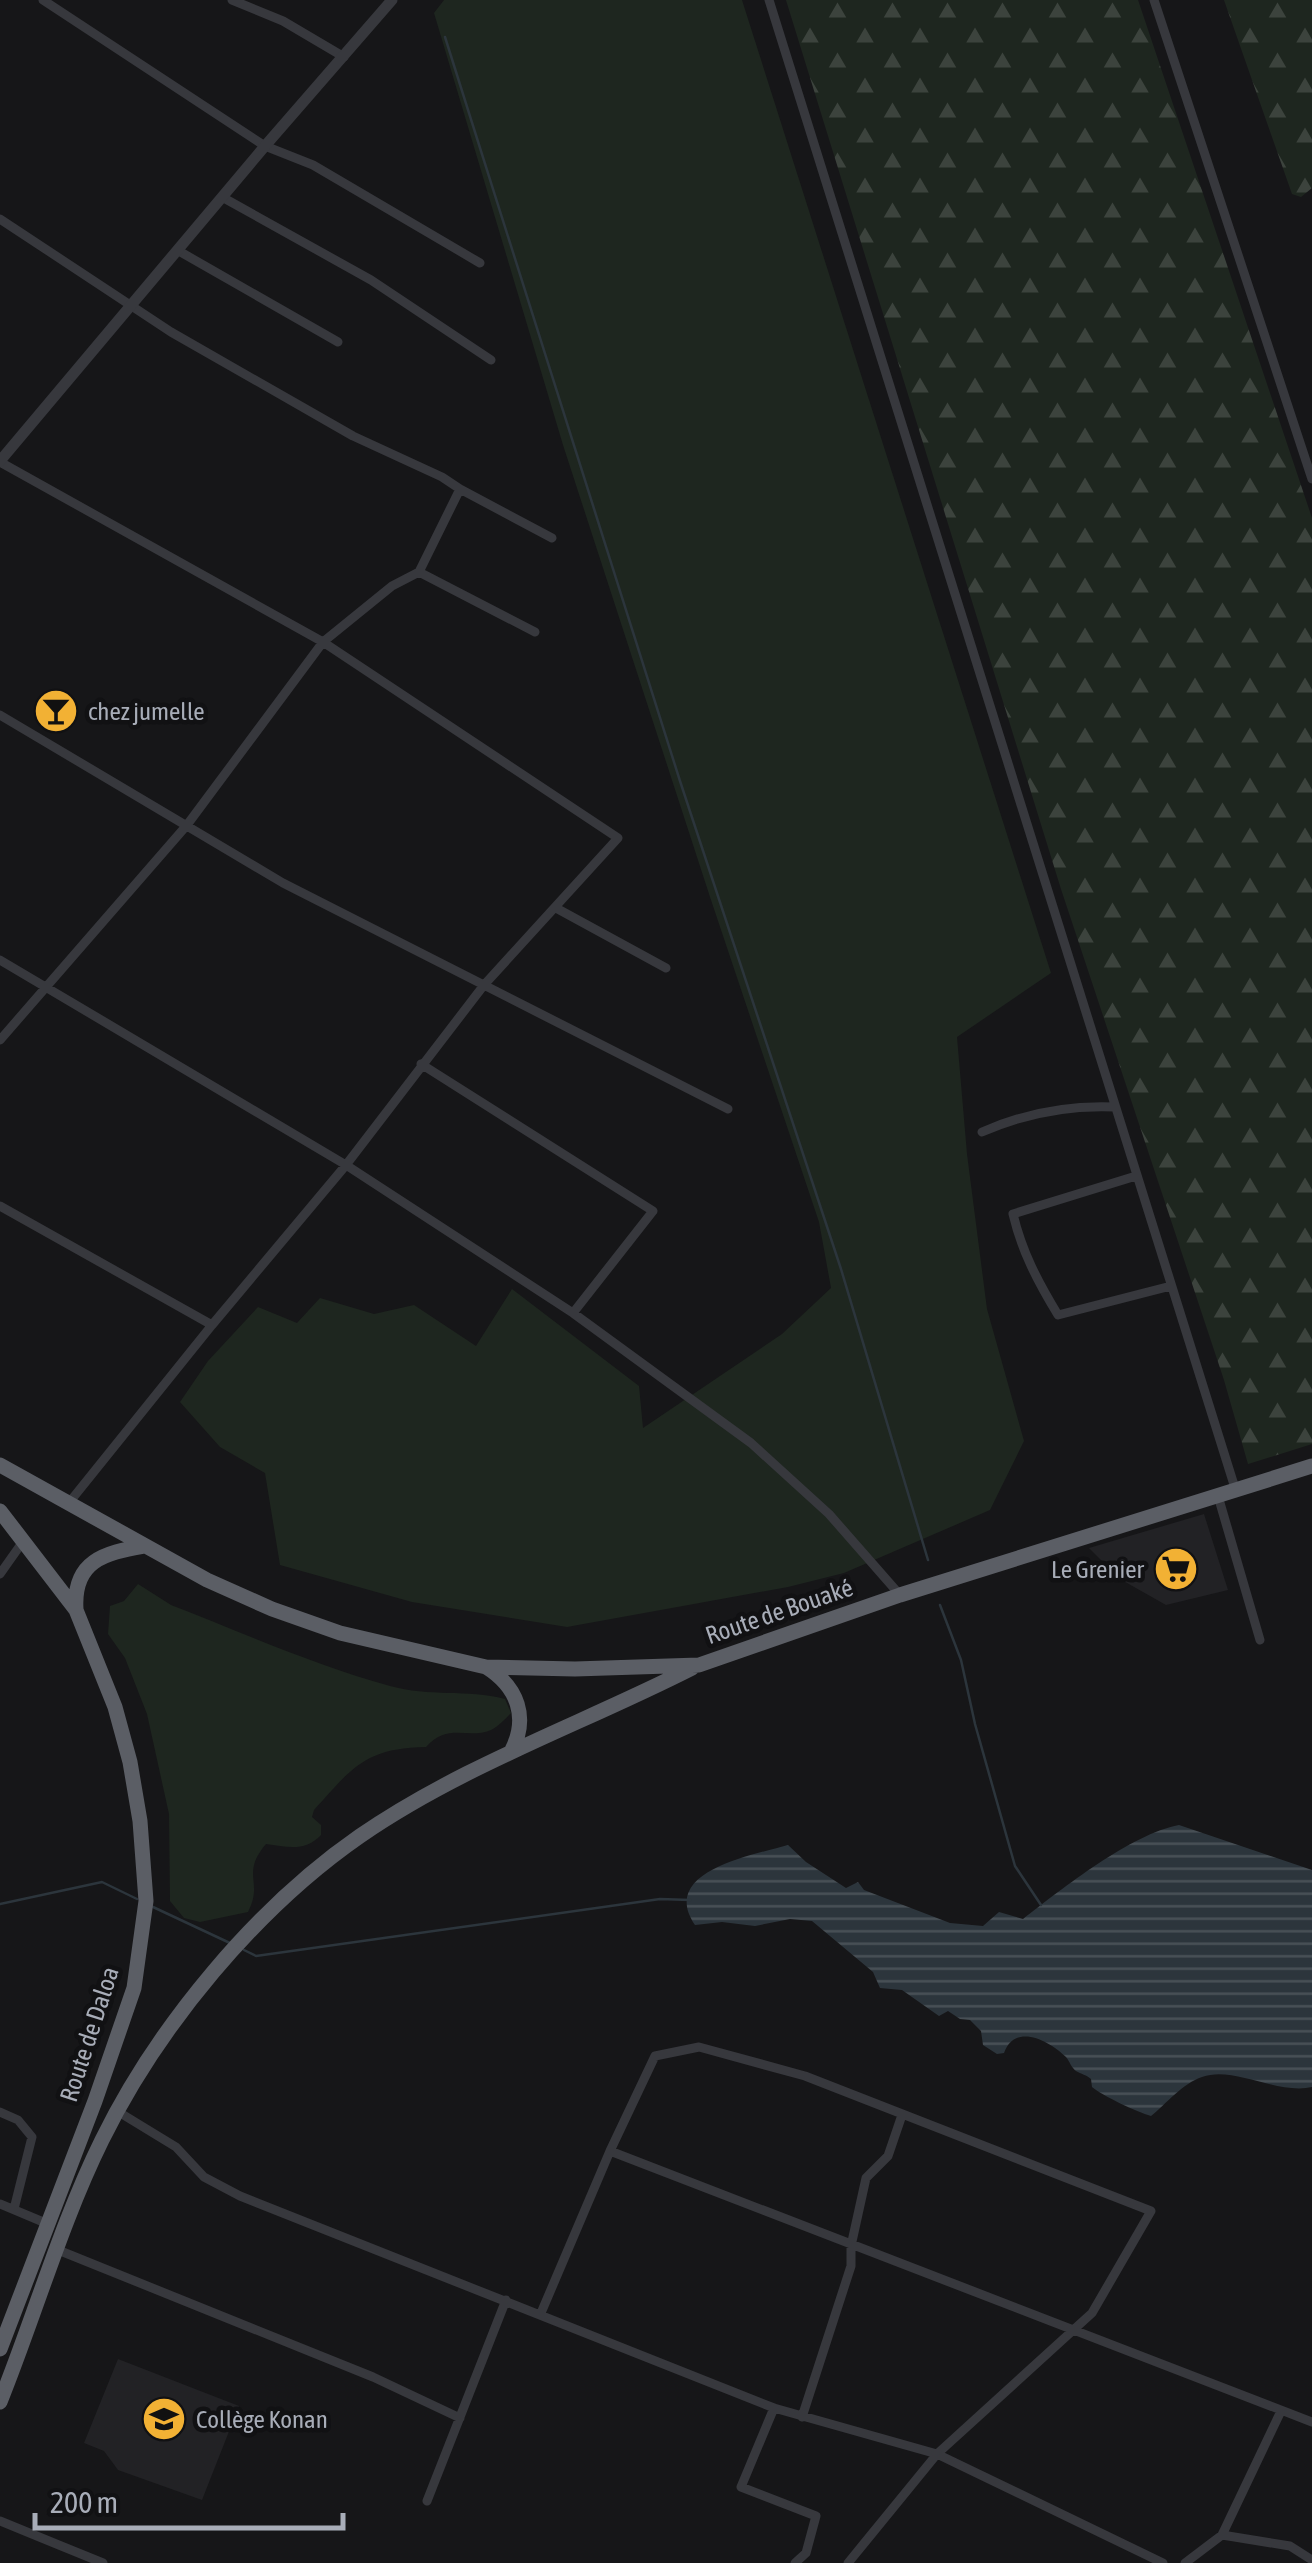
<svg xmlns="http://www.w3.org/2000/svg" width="1312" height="2563" font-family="'Asap Condensed',sans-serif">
	<defs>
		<pattern id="forest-firs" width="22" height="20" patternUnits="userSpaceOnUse" patternTransform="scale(2.5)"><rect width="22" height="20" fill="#1e261f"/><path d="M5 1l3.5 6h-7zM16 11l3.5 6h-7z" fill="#3c433d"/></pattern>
		<pattern id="water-rules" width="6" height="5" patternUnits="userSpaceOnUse" patternTransform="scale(2.5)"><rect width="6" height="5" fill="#2c353c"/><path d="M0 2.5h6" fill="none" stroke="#485056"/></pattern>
	</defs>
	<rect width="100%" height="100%" fill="#161618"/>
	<!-- built -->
	<path fill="#222225" d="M1204 1514 1228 1590 1166 1605 1120 1579 1089 1548Z
		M118 2359 239 2406 202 2500 118 2470 104 2451 84 2443Z"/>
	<!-- green -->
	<path fill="#1e261f" d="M444 0H742L1051 973 957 1037 967 1154 987 1309 1024 1441 990 1510 844 1573 788 1587 567 1627 412 1602 280 1565 265 1473 220 1447 180 1402 208 1361 258 1307 297 1323 320 1298 374 1314 414 1305 476 1346 512 1289 639 1386 643 1428 782 1334 831 1288 819 1222 710 897 563 445 434 13Z
		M138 1584 171 1605C243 1633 315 1665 390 1686 429 1697 467 1689 505 1699L511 1713C505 1719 499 1726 491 1730 467 1740 449 1722 426 1747 365 1748 352 1768 314 1810L312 1817 321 1825V1835C305 1852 288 1847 266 1844 240 1875 264 1881 248 1912L200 1922 184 1918 170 1901 169 1814 147 1714 125 1658 108 1634 110 1606 124 1601Z"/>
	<!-- forest -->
	<path fill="url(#forest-firs)" d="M786 0H1138L1312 518V1444L1248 1464 1224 1380 1061 889Z
		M1224 0H1312V188L1301 197 1292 194Z"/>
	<!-- water -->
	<path fill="url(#water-rules)" d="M1179 1825 1312 1870V2087C1277 2095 1233 2065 1202 2077 1183 2083 1166 2104 1151 2116 1137 2112 1103 2096 1092 2087L1091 2079C1087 2075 1081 2074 1076 2071 1071 2067 1070 2062 1066 2057 1050 2041 1015 2022 1004 2053L997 2054 983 2045 981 2031 970 2020 960 2019 948 2011 939 2016 902 1990 880 1988 873 1972 812 1921 790 1919 755 1926 722 1922 695 1925C658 1871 754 1855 788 1845L806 1862 846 1888 858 1882 864 1890 950 1923 983 1926 999 1912 1023 1919C1063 1888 1131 1834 1179 1825Z"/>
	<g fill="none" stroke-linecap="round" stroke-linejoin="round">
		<!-- stream -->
		<path stroke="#2c353c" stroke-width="2.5" d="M445 37 680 781 841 1269 928 1560
			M940 1605 961 1660 975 1724 1015 1866 1041 1905
			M0 1904 102 1882 137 1899
			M153 1907 232 1944
			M244 1950 256 1956 660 1899 690 1900"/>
		<!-- minor -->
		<path stroke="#37383d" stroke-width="9" d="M43 0 265 146 313 165 480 263
			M232 0 283 21 344 57
			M769 0 1235 1488
			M1154 0 1312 479
			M222 197 371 280 491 360
			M0 219 171 332 353 436 442 477 460 489 419 572 392 586 323 642 187 825 0 1040
			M177 250 338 342
			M0 462 323 642 618 838 484 985 346 1165 212 1325 0 1206
			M460 489 552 538
			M419 572 535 632
			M0 715 283 883 728 1109
			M556 908 666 968
			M0 960 346 1165 573 1313 751 1443 829 1514 900 1595
			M421 1064 653 1211 573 1313
			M982 1132C1025 1113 1068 1105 1115 1107
			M1136 1176 1013 1214C1022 1252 1038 1282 1058 1315L1171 1286
			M1218 1496 1260 1640
			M68 1504 212 1325
			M0 1574 24 1540
			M117 2111 176 2147 204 2177 240 2196 774 2408 937 2454 1163 2563
			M0 2112 18 2120 32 2137 14 2209
			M610 2151 1312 2422
			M0 2204 48 2224
			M58 2250 373 2377 460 2418
			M541 2313 610 2151 655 2056 699 2047 805 2076 1151 2211 1092 2313 937 2454 848 2563
			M774 2408 741 2487 816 2516 806 2553 795 2563
			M802 2417 851 2266V2246L866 2178 888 2156 902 2115
			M427 2501 506 2300
			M0 2521 103 2563
			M1222 2535 1281 2411
			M1185 2563 1222 2535 1290 2546 1312 2560"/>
		<!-- tertiary -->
		<path stroke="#37383d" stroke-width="11" d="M0 461 265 146 392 0"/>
		<!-- trunk -->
		<path stroke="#5b5e65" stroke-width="15" d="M0 1465 207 1580 272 1609 340 1633 486 1667 575 1669 699 1665 900 1595 1312 1466
			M0 1511 76 1610 115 1707 130 1762 140 1821 146 1901 134 1988 95 2101 0 2349
			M76 1609C73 1561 104 1553 144 1546
			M486 1667C518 1687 529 1718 511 1752
			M0 2402C35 2315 61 2223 102 2140 158 2026 256 1908 360 1836 463 1765 582 1724 692 1668"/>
	</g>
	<!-- icons -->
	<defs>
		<g id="bar-disc" transform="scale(2.25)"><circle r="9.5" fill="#f2b134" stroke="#111113"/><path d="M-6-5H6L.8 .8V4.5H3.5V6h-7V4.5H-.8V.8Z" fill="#111"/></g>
		<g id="supermarket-disc" transform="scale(2.25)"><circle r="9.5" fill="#f2b134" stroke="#111113"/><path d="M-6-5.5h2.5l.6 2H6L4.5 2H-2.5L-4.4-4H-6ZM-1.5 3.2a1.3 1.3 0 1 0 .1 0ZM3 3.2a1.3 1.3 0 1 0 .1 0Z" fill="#111"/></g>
		<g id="school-disc" transform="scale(2.25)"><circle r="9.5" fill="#f2b134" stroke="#111113"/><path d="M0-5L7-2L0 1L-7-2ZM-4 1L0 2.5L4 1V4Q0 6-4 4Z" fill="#111"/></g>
	</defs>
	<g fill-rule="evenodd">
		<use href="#bar-disc" x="56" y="711"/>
		<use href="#supermarket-disc" x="1176" y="1569"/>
		<use href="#school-disc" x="164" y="2419"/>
	</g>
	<g text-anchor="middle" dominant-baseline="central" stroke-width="9" stroke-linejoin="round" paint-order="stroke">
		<!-- poi labels -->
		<g font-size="25" fill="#a8adb8" stroke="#111113" text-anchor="start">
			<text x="88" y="711">chez jumelle</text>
			<text x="1144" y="1569" text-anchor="end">Le Grenier</text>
			<text x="196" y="2419">Collège Konan</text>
		</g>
		<!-- street labels -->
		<g font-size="25" fill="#a8adb8" stroke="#111113">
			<text transform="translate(779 1611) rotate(-19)">Route de Bouaké</text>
			<text transform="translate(89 2034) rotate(-72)">Route de Daloa</text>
		</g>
	</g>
	<!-- scale -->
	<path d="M35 2513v15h308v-15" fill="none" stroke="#a8adb8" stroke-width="5"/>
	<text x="50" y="2513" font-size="30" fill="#a8adb8" stroke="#111113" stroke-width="8" paint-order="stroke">200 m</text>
</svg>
